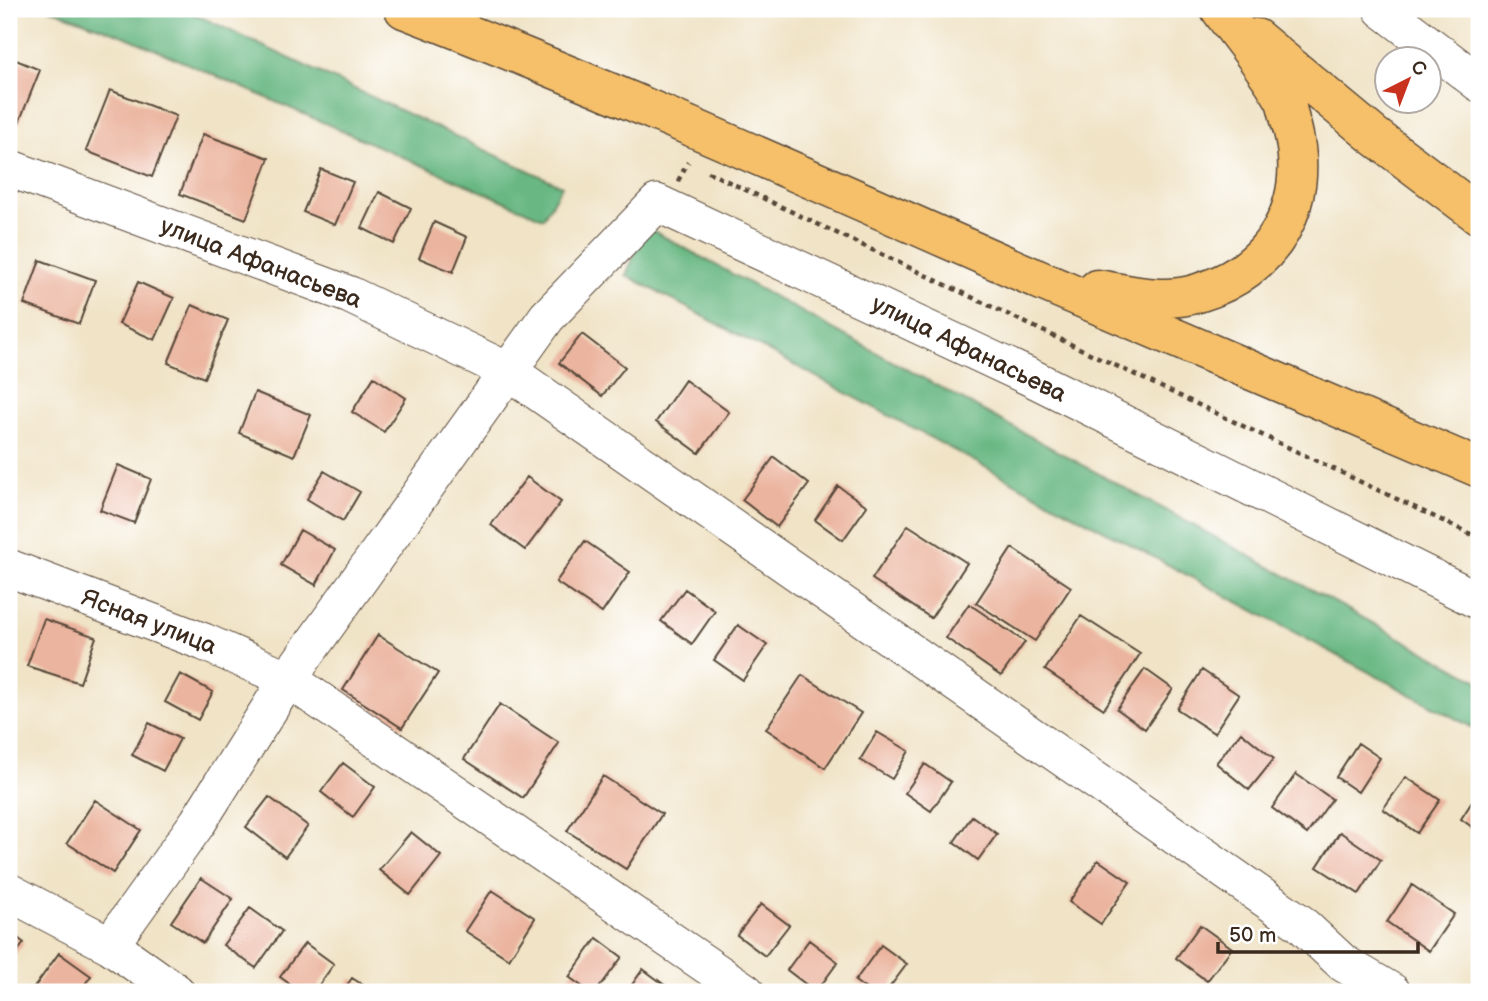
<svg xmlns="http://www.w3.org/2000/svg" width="1488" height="1001" font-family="'Balsamiq Sans',sans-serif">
	<rect width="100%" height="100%" fill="#fff"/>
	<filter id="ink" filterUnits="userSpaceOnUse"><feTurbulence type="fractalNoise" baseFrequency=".0143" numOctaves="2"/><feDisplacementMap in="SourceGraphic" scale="14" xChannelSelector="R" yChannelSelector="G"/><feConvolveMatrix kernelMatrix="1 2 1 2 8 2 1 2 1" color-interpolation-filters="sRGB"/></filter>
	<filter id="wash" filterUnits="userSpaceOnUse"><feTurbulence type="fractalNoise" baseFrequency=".00686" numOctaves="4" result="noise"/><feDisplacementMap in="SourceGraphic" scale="28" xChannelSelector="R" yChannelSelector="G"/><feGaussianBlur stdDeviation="1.57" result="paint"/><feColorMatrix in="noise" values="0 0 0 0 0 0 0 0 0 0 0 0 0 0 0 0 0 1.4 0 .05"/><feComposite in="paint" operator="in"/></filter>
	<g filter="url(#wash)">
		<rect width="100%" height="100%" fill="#f0e3c6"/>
		<!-- forest -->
		<path fill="#69b883" stroke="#527150" stroke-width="2" d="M50 9H184L562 186 543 218 124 36Z
			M646 227 1479 681V731L626 275Z"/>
		<g id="blocks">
			<!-- building -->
			<path fill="#ebb49e" d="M9 57 40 70 16 130 9 127Z
				M110 90 176 116 152 177 86 151Z
				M203 134 269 158 246 219 180 194Z
				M321 169 353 182 335 225 303 212Z
				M379 192 411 208 394 244 362 228Z
				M434 222 467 237 453 272 419 258Z
				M40 260 95 280 79 324 24 304Z
				M138 282 174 298 155 340 119 324Z
				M192 305 228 320 204 378 168 363Z
				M582 334 625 367 602 396 559 363Z
				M374 377 406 398 384 432 352 412Z
				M685 380 729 412 699 453 656 422Z
				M255 392 311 415 294 456 239 433Z
				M774 457 809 484 777 527 742 500Z
				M118 465 151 479 134 523 100 510Z
				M324 471 360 492 343 521 307 499Z
				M527 477 561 502 525 550 491 525Z
				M838 486 867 506 843 540 815 520Z
				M908 525 967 563 931 618 872 579Z
				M300 530 335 550 316 585 281 565Z
				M585 541 630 572 602 613 556 582Z
				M1012 548 1071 587 1035 641 976 603Z
				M685 589 715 611 692 644 661 621Z
				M969 604 1025 642 1001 676 946 638Z
				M1081 616 1140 654 1104 709 1045 670Z
				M44 619 96 637 80 683 27 666Z
				M738 625 767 645 743 680 714 660Z
				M378 635 438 673 402 728 343 690Z
				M1145 669 1173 689 1145 729 1117 709Z
				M1202 670 1239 695 1214 733 1177 709Z
				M180 674 213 692 198 720 165 702Z
				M802 675 861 713 825 768 766 729Z
				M500 704 559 743 523 798 464 759Z
				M149 723 180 739 163 771 132 755Z
				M877 732 909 751 892 779 860 760Z
				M1241 732 1274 759 1249 790 1216 763Z
				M1358 743 1380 758 1358 792 1336 777Z
				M343 763 375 787 353 817 321 792Z
				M925 764 951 782 931 811 905 793Z
				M1296 774 1332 799 1307 834 1272 808Z
				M603 776 662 814 626 869 567 831Z
				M1406 777 1440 800 1417 833 1383 809Z
				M1479 791V832L1461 819Z
				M269 797 308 826 285 857 246 827Z
				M95 800 141 830 113 873 67 843Z
				M972 816 997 834 978 860 954 842Z
				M411 832 441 856 410 895 379 870Z
				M1340 832 1381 860 1359 894 1317 867Z
				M1098 860 1130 882 1101 924 1069 902Z
				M201 878 233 899 203 943 171 922Z
				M1412 885 1454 914 1429 951 1387 922Z
				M492 890 535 918 509 959 465 931Z
				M761 904 789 925 765 956 737 935Z
				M250 908 282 931 256 968 223 945Z
				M1200 925 1232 948 1207 981 1176 958Z
				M9 931 24 943 9 962Z
				M597 938 622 957 596 992H590L569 977Z
				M809 940 838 962 816 992 787 970Z
				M305 943 334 964 314 992H301L280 977Z
				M881 945 907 964 886 992H870L855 981Z
				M59 953 91 976 79 992H31Z
				M643 969 670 989 668 992H627Z
				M352 978 374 992H342Z"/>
		</g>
	</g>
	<g filter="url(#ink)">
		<use href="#blocks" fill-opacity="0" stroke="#564637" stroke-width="2"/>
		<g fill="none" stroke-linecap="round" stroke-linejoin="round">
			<!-- minor casing -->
			<g stroke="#564637" stroke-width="39">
				<path id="minor" d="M1382 9 1479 83
					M9 168 350 295 508 371 1300 923 1343 963 1392 992
					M9 568 204 642 288 679 746 992
					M9 892 110 945
					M176 992 110 945 198 822 288 679 547 317 657 203 1034 379 1479 601"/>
			</g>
			<!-- major casing -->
			<g stroke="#564637" stroke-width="41">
				<path id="major" d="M404 9C620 92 830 188 1042 281 1187 344 1333 406 1479 468
					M1256 38 1373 135 1479 215
					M1097 289C1130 294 1164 304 1198 293 1274 270 1312 204 1292 127 1289 119 1288 109 1285 101 1270 72 1239 36 1220 9"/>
			</g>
			<!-- path -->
			<path stroke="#564637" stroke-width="4.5" stroke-dasharray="5 5" stroke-linecap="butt" d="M708 172 1479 538
				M678 181 688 162"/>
			<!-- minor -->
			<use href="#minor" stroke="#fff" stroke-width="37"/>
			<!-- major -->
			<use href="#major" stroke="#f6c06b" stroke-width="38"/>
		</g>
	</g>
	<g text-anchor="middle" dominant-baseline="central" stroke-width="5" stroke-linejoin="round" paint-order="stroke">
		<!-- street labels -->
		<g font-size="24" fill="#3b2a1e" stroke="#fff">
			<text transform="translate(261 263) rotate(21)">улица Афанасьева</text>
			<text transform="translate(969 349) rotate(26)">улица Афанасьева</text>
			<text transform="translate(149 622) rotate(21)">Ясная улица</text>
		</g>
	</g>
	<!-- margin -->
	<rect width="1488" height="1001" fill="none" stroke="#fff" stroke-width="35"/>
	<!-- north arrow -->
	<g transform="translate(1408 80) rotate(42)"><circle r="33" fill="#ffffff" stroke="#b1aaa5" stroke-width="2"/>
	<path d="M0-5L12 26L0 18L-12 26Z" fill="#c8321e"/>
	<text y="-10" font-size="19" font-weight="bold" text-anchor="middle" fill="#3b2a1e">С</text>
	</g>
	<!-- scale -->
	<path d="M1218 942v10h200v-10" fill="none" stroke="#3b2a1e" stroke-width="3.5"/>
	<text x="1229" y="942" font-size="21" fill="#3b2a1e" stroke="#ffffff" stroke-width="5" paint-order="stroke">50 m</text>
</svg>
